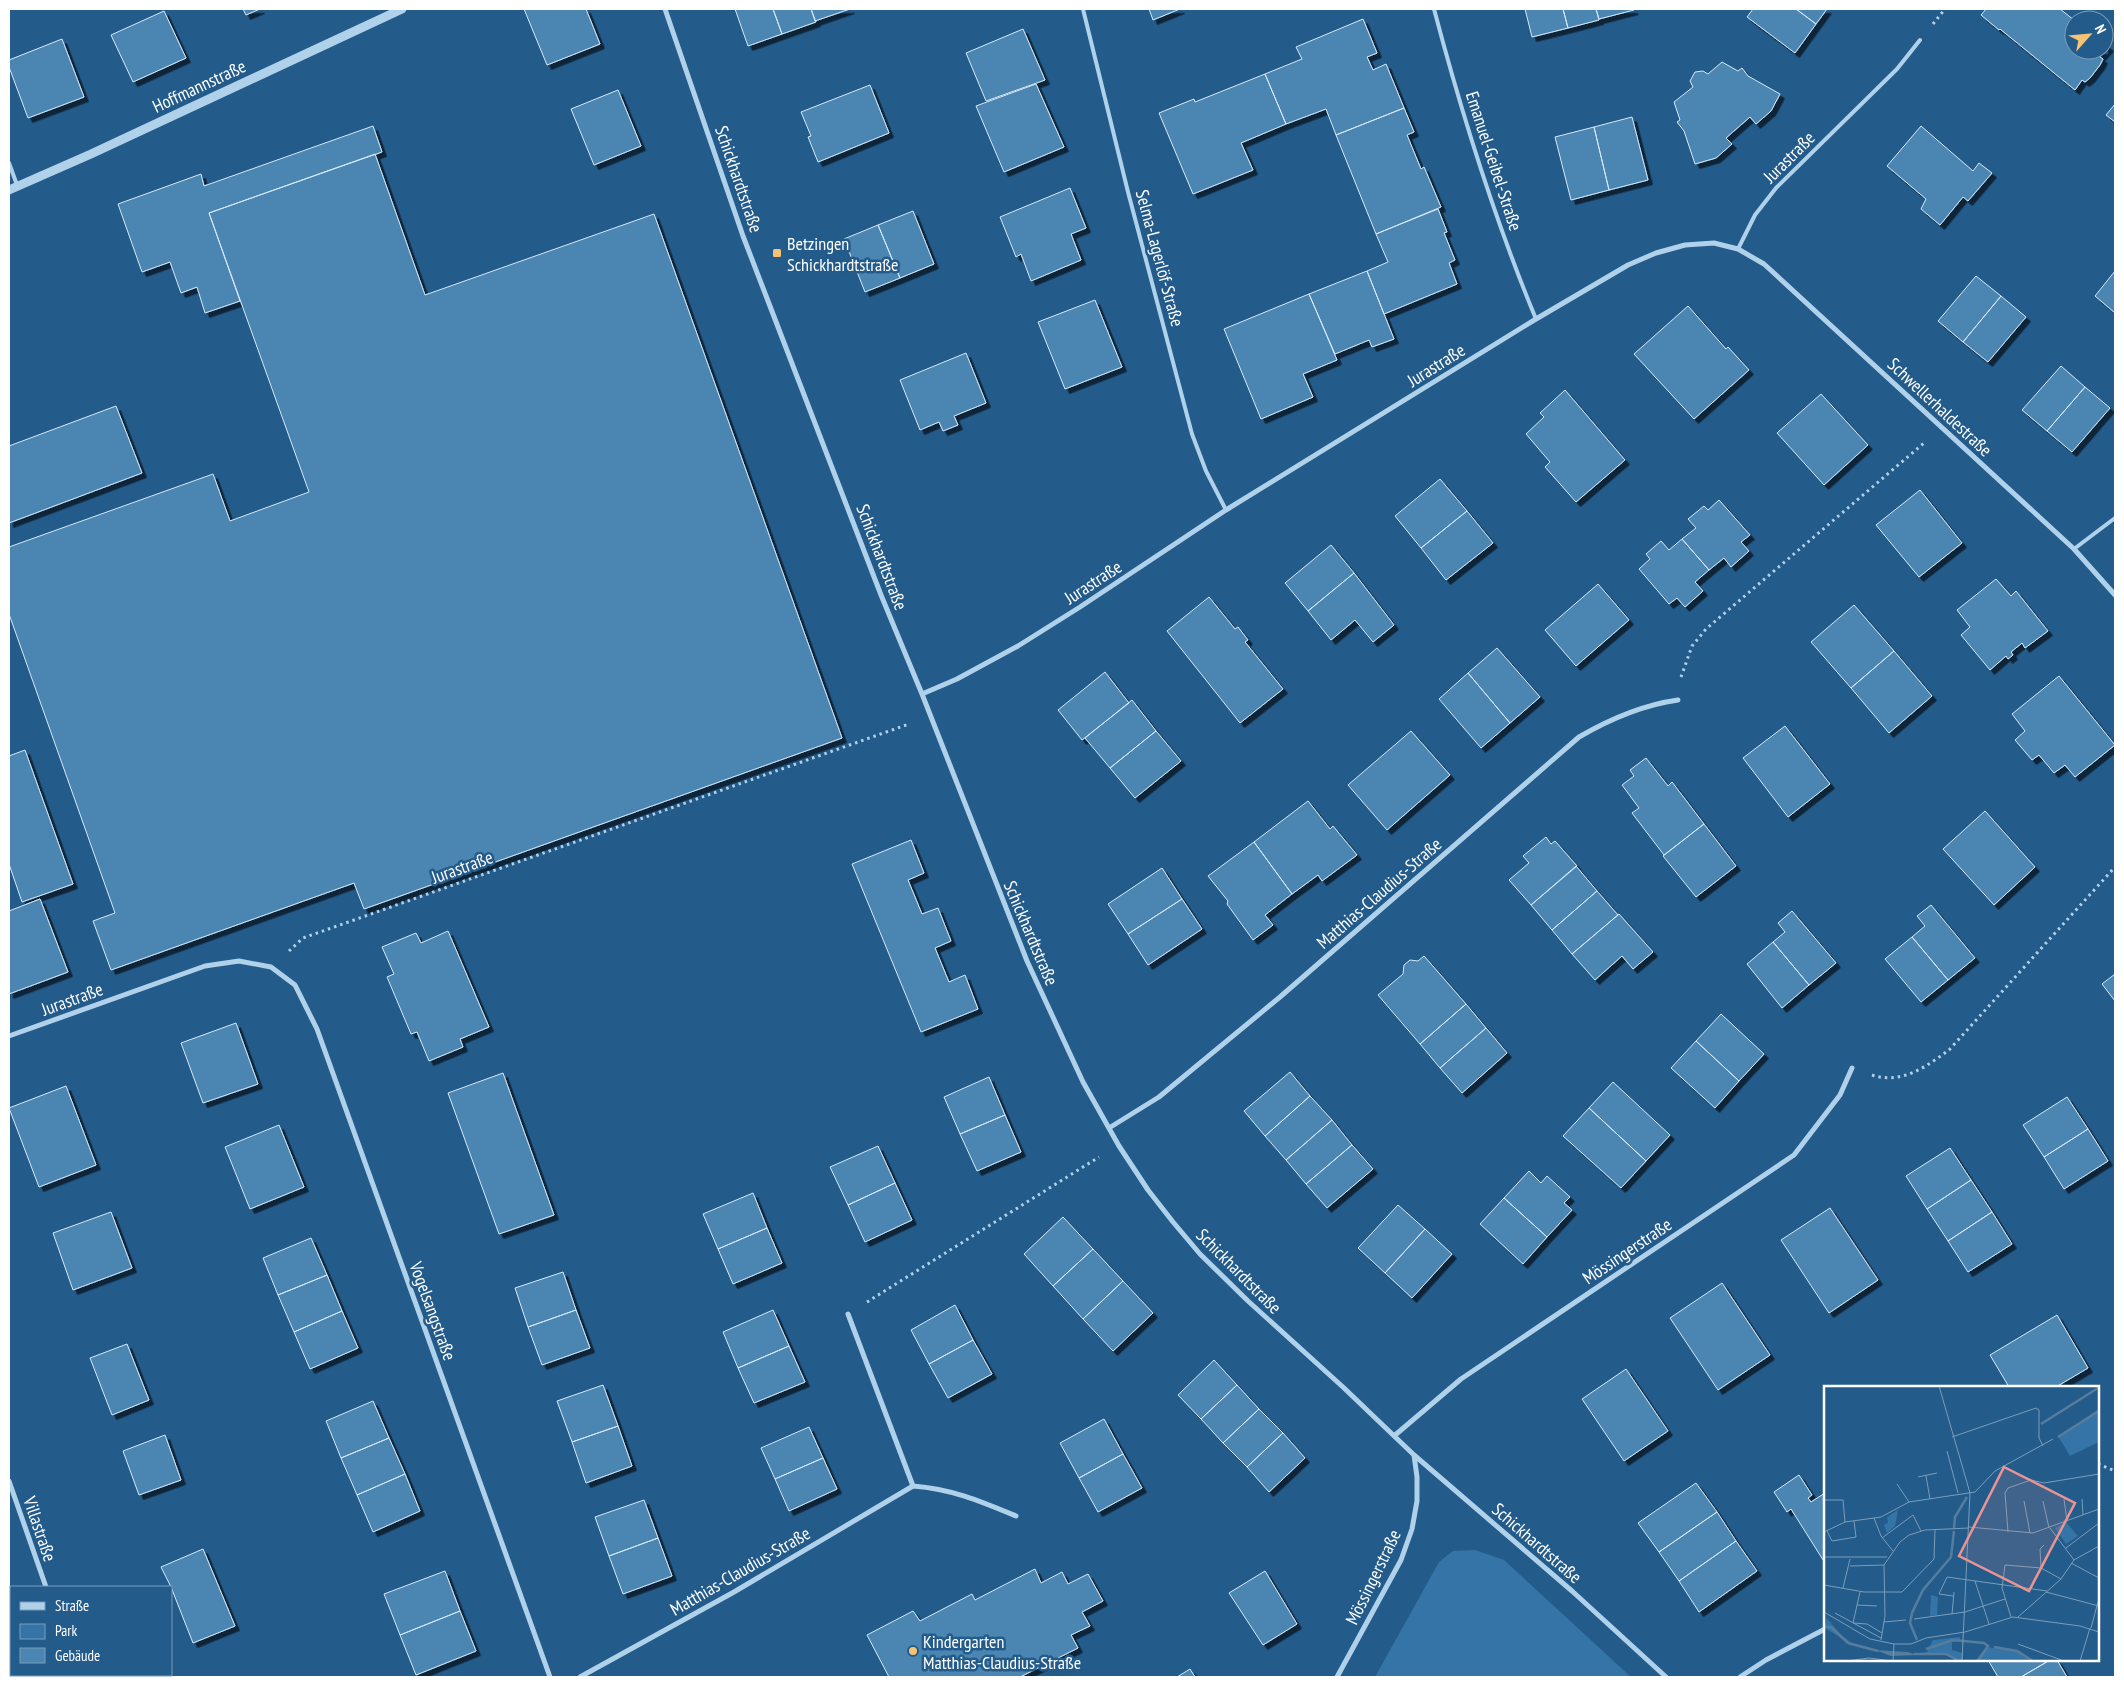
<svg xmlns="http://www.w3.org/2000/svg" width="2124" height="1686" font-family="'PT Sans Narrow',sans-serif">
	<defs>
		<filter id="shadow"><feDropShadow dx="4.5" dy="4.5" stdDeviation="0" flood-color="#0009"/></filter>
	</defs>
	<rect width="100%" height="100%" fill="#235b8b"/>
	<!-- green -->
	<path fill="#3474a6" d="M1475 1550 1504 1560 1631 1677H1375L1439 1562 1453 1551Z"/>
	<!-- building -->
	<path fill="#4b85b2" stroke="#d5e9f8" filter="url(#shadow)" d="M243 9H260L246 15Z
		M524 9H586L600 44 547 65Z
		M735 9H773L782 34 748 46Z
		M773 9H811L816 22 782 34Z
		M811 9H850L815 21Z
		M1149 9H1180L1153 20Z
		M1525 9H1563L1568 28 1532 37Z
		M1563 9H1596L1599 20 1568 28Z
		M1596 9H1633L1634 10 1599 19Z
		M1753 9H1796L1816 24 1795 53 1747 17Z
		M1796 9H1827L1816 24Z
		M1986 9H2060L2074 20V50H2104V43L2109 47 2100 57 2103 59 2100 65 2090 78 2085 82 2082 80 2075 90 2000 29 1999 30 1981 15Z
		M164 11 186 58 133 82 111 35Z
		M1363 19 1377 53 1367 57 1373 70 1386 64 1404 108 1336 135 1326 109 1286 124 1265 74 1302 59 1296 47Z
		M1023 29 1045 80 986 101 966 53Z
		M62 39 84 97 28 118 9 67V60Z
		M1722 62 1738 71 1742 68 1748 76 1780 94 1771 111 1756 124 1750 117 1726 138 1732 144 1716 158 1695 164 1684 131 1677 122 1680 120 1674 102 1693 87 1690 81 1695 72 1703 71 1708 74Z
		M1265 74 1286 124 1241 143 1253 170 1193 194 1159 113 1194 99 1195 102Z
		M1036 84 1064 147 1004 172 976 106Z
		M870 85 889 133 818 162 808 137 811 136 801 112Z
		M618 90 641 146 594 165 571 109Z
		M2115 104V122L2106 115Z
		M1404 108 1414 132 1407 135 1421 169 1424 167 1441 207 1376 234 1336 135Z
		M1632 117 1648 180 1609 190 1594 127Z
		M373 126 382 152 209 213 240 301 205 313 197 287 181 293 170 262 142 272 118 204 201 174 204 186Z
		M1921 126 1973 171 1979 163 1992 173 1968 201 1963 197 1940 225 1921 209 1926 199 1887 166Z
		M1594 127 1609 190 1571 200 1555 137Z
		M375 154 425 295 654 214 842 738 364 909 354 883 111 970 93 921 115 913 9 614V547L213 474 230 521 309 492 209 213Z
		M1070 188 1086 228 1071 234 1081 260 1031 281 1021 254 1016 257 1000 217Z
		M1438 209 1447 232 1444 233 1455 260 1449 263 1457 284 1384 314 1367 271 1388 262 1376 234Z
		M913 211 934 264 900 278 878 225Z
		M878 225 900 278 865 292 844 239Z
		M1367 271 1394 339 1372 347 1369 340 1335 354 1309 294Z
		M2115 271V313L2095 296Z
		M1976 276 2001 296 1963 342 1938 321Z
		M1309 294 1337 360 1303 374 1313 397 1261 419 1224 329Z
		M2001 296 2026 317 1988 362 1963 342Z
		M1095 300 1122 367 1065 389 1038 322Z
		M1688 306 1726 349 1728 347 1749 370 1694 419 1634 354Z
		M966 353 986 403 954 416 958 425 943 431 939 422 920 430 900 380Z
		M2061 366 2085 387 2047 431 2022 410Z
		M2085 387 2110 408 2072 452 2047 431Z
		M1565 390 1625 460 1576 502 1545 467 1550 462 1526 434 1544 417 1540 413Z
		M1821 394 1868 445 1824 485 1777 433Z
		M116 406 142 473 9 523V446Z
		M1440 479 1467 511 1421 548 1395 516Z
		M1920 490 1962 543 1919 577 1876 525Z
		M1719 500 1750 535 1741 542 1749 551 1731 567 1724 558 1709 570 1682 539 1696 528 1688 519 1704 506 1708 510Z
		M1467 511 1493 543 1446 580 1421 548Z
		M1682 539 1709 570 1695 582 1703 591 1685 607 1677 598 1669 604 1639 569 1650 559 1646 554 1661 541 1669 550Z
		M1331 545 1354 573 1308 611 1285 583Z
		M1354 573 1394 625 1373 642 1355 620 1331 640 1308 611Z
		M1996 579 2011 596 2016 591 2048 631 2025 648 2022 643 2011 652 2013 655 2008 659 2006 656 1990 670 1961 635 1970 627 1957 610Z
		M1598 584 1629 620 1576 666 1545 630Z
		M1209 597 1235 629 1238 627 1248 640 1245 642 1283 689 1240 723 1167 631Z
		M1854 605 1894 651 1851 688 1811 642Z
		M1497 648 1540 697 1510 723 1468 673Z
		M1894 651 1932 696 1889 733 1851 688Z
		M1105 672 1129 703 1082 740 1058 710Z
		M1468 673 1510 723 1481 748 1439 699Z
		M2059 676 2115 745 2075 777 2065 765 2054 773 2039 755 2032 760 2015 740 2025 731 2012 714Z
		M1132 700 1156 731 1110 768 1085 738Z
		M1785 726 1830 784 1788 817 1743 758Z
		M1156 731 1181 761 1135 798 1110 768Z
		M1411 731 1450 775 1387 830 1348 785Z
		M25 750 73 884 22 902 9 864V756Z
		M1646 758 1668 786 1672 782 1704 824 1664 855 1632 813 1639 808 1622 785 1634 776 1630 770Z
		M1308 801 1330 829 1333 826 1357 855 1322 881 1318 875 1292 894 1254 842Z
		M1985 811 2035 867 1994 905 1943 849Z
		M1704 824 1736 866 1696 897 1663 856Z
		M1546 837 1551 844 1555 841 1577 866 1531 905 1509 880 1529 863 1523 856Z
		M911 840 924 873 908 880 922 914 938 908 951 941 935 948 949 982 965 975 978 1009 921 1032 852 864Z
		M1254 842 1292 894 1265 915 1273 925 1253 940 1227 904 1228 901 1208 876Z
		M1576 866 1597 891 1552 930 1531 905Z
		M1162 868 1182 899 1128 934 1108 904Z
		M1597 891 1618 915 1572 954 1552 930Z
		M40 899 68 972 9 994V911Z
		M1182 899 1202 929 1148 965 1128 934Z
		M1931 905 1975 958 1948 980 1912 937 1925 926 1917 916Z
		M1792 911 1836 963 1809 985 1773 942 1785 932 1778 923Z
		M1619 914 1653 952 1633 969 1622 956 1595 980 1572 954Z
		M448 931 489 1027 460 1039 463 1047 429 1061 417 1032 411 1034 387 977 394 974 382 947 416 933 421 943Z
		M1912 937 1948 980 1921 1002 1885 959Z
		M1773 942 1809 985 1782 1008 1747 964Z
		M1424 956 1466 1004 1420 1044 1378 995 1403 974 1404 965 1410 960 1418 961Z
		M2115 974V1001L2102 984Z
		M1466 1004 1486 1028 1440 1068 1420 1044Z
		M1721 1014 1764 1054 1739 1081 1696 1041Z
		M236 1023 258 1084 203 1103 181 1043Z
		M1486 1028 1507 1053 1462 1093 1440 1068Z
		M1696 1041 1739 1081 1715 1108 1671 1068Z
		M1290 1072 1310 1096 1265 1136 1244 1111Z
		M503 1073 554 1215 499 1234 448 1093Z
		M989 1077 1005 1115 960 1134 944 1097Z
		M1613 1082 1670 1135 1646 1161 1589 1108Z
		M66 1086 96 1165 39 1187 9 1108Z
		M1310 1096 1332 1120 1286 1160 1265 1136Z
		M2067 1097 2088 1129 2044 1157 2023 1125Z
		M1589 1108 1646 1161 1621 1188 1563 1136Z
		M1005 1115 1021 1152 977 1171 960 1134Z
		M1332 1120 1352 1145 1306 1184 1286 1160Z
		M279 1125 304 1187 250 1209 225 1147Z
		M2088 1129 2108 1161 2064 1189 2044 1157Z
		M1352 1145 1373 1169 1327 1208 1306 1184Z
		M878 1146 895 1183 848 1205 830 1167Z
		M1950 1148 1971 1180 1927 1209 1906 1176Z
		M1529 1171 1541 1183 1547 1176 1570 1197 1564 1203 1572 1210 1547 1237 1504 1198Z
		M1971 1180 1992 1212 1948 1241 1927 1209Z
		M895 1183 912 1220 865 1242 848 1205Z
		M753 1193 767 1228 718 1249 703 1214Z
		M1504 1198 1547 1237 1523 1264 1480 1224Z
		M1398 1205 1425 1229 1385 1273 1358 1248Z
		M1830 1208 1878 1280 1829 1313 1781 1240Z
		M111 1212 132 1268 73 1290 53 1233Z
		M1992 1212 2012 1244 1968 1272 1948 1241Z
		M1063 1217 1093 1249 1053 1286 1024 1254Z
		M767 1228 782 1263 733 1284 718 1249Z
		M1425 1229 1452 1254 1412 1298 1385 1273Z
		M311 1238 327 1275 278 1295 263 1258Z
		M1093 1249 1123 1281 1083 1319 1053 1286Z
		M563 1272 576 1310 528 1327 515 1288Z
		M327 1275 342 1311 294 1332 278 1295Z
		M1123 1281 1153 1313 1113 1351 1083 1319Z
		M1722 1283 1770 1355 1718 1390 1670 1318Z
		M955 1305 973 1340 929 1364 911 1330Z
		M576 1310 590 1348 542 1365 528 1327Z
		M773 1310 789 1346 738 1368 723 1332Z
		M342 1311 358 1348 310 1369 294 1332Z
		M2057 1315 2088 1368 2056 1387H2009L1990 1355Z
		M973 1340 992 1374 948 1398 929 1364Z
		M127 1344 149 1400 112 1415 90 1358Z
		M789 1346 805 1382 754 1403 738 1368Z
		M1214 1360 1237 1385 1201 1419 1178 1395Z
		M1626 1369 1668 1431 1624 1461 1582 1399Z
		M603 1385 618 1426 572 1442 557 1401Z
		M1237 1385 1259 1409 1223 1443 1201 1419Z
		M373 1401 389 1438 341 1458 326 1421Z
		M1259 1409 1283 1433 1247 1467 1223 1443Z
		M1104 1419 1123 1454 1079 1478 1060 1443Z
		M618 1426 632 1466 586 1483 572 1442Z
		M809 1427 823 1458 775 1479 761 1448Z
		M1283 1433 1305 1458 1269 1492 1247 1467Z
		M165 1435 181 1480 139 1495 123 1451Z
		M389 1438 405 1474 357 1495 341 1458Z
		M1123 1454 1142 1488 1098 1512 1079 1478Z
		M823 1458 837 1489 789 1511 775 1479Z
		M405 1474 420 1511 373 1532 357 1495Z
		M1799 1475 1812 1495 1808 1498 1811 1502 1825 1493V1563L1791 1509 1787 1512 1774 1492Z
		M1696 1483 1717 1512 1659 1552 1638 1523Z
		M644 1500 658 1538 609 1556 595 1517Z
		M1717 1512 1736 1541 1679 1581 1659 1552Z
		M658 1538 672 1576 623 1594 609 1556Z
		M1736 1541 1757 1571 1699 1612 1679 1581Z
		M203 1549 235 1626 193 1643 171 1587 161 1567Z
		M1035 1569 1041 1583 1062 1572 1068 1584 1088 1574 1103 1601 1082 1612 1090 1626 1071 1635 1078 1648 1020 1677H889L867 1635 913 1611 920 1621 972 1594 975 1600Z
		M445 1571 460 1611 400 1635 384 1594Z
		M1265 1571 1297 1624 1263 1645 1229 1593Z
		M460 1611 476 1651 416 1675 400 1635Z
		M9 1641 11 1648V1669L9 1670Z
		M1988 1660H2050L2021 1677H1998Z
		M2050 1660H2057L2067 1677H2021Z
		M1190 1669 1195 1677H1177Z"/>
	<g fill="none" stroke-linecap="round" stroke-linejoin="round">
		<!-- path -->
		<path stroke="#b0d1ea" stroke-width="3" stroke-dasharray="2.5 4" stroke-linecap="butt" d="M1933 24 1945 9
			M1681 677 1692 646 1706 629 1924 443
			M289 951 303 938 909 724
			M1872 1075C1902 1085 1927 1066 1949 1050L2115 867
			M867 1302 1099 1157
			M2098 1464 2115 1471"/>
		<!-- service -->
		<path stroke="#b0d1ea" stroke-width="4" d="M1083 9 1128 192 1192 434 1206 471 1226 510
			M1434 9C1462 115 1494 218 1536 319
			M9 163 17 185
			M1738 249 1755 215 1776 188 1897 69 1920 40
			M2074 549 2115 518"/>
		<!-- minor -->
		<path stroke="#b0d1ea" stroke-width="5" d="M665 9 743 236 768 301 881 595 922 694 1027 961 1083 1082 1119 1146 1148 1190 1173 1222 1200 1254 1248 1301 1344 1388 1414 1455 1572 1591 1666 1677
			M922 694 957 679 1018 646 1080 607 1226 510 1536 319 1628 265 1656 253 1685 245 1714 243 1738 249 1764 264 2074 549 2115 595
			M9 1036 205 966 239 961 271 967 295 985 317 1029 550 1677
			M1109 1128 1159 1097 1280 997 1579 737C1610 719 1642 705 1678 700
			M848 1314 913 1486
			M1394 1436 1461 1379 1794 1155 1840 1095 1852 1068
			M9 1481 46 1587
			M77 1675 78 1677
			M580 1677 734 1592 913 1486C952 1489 980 1501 1016 1516
			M1337 1677 1401 1560 1412 1529 1417 1501V1477L1414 1455
			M1740 1677 1766 1660 1825 1629"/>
		<!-- tertiary -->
		<path stroke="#b0d1ea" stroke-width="9" d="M9 190 91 154 402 9"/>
	</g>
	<!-- markers -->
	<g fill="#f6c273" stroke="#235b8b" stroke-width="2">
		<rect x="772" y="248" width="10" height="10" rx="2.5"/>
		<circle cx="913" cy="1651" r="5"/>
	</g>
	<g text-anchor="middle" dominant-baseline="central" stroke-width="5" stroke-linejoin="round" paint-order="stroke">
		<!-- street labels -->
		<g font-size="18" fill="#fff" stroke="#235b8b">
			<text transform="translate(199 86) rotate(-25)">Hoffmannstraße</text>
			<text transform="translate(1789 157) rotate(-45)">Jurastraße</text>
			<text transform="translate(1494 161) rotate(72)">Emanuel-Geibel-Straße</text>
			<text transform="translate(739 179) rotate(71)">Schickhardtstraße</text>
			<text transform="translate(1160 258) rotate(75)">Selma-Lagerlöf-Straße</text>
			<text transform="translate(1436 365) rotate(-32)">Jurastraße</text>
			<text transform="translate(1940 407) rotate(43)">Schwellerhaldestraße</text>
			<text transform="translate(882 557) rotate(69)">Schickhardtstraße</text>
			<text transform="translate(1093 582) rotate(-33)">Jurastraße</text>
			<text transform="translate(462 867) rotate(-20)">Jurastraße</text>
			<text transform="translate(1379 893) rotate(-41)">Matthias-Claudius-Straße</text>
			<text transform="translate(1031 933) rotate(67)">Schickhardtstraße</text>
			<text transform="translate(72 999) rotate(-20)">Jurastraße</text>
			<text transform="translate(1627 1251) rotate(-34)">Mössingerstraße</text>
			<text transform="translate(1239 1271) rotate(45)">Schickhardtstraße</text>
			<text transform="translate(433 1311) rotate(70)">Vogelsangstraße</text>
			<text transform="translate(40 1529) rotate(71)">Villastraße</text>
			<text transform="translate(1537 1543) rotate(41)">Schickhardtstraße</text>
			<text transform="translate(740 1571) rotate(-30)">Matthias-Claudius-Straße</text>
			<text transform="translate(1373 1577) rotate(-64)">Mössingerstraße</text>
		</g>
		<!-- poi labels -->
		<g font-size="18" fill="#fff" stroke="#235b8b" text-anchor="start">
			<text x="787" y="243">Betzingen<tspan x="787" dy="21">Schickhardtstraße</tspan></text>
			<text x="923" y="1641">Kindergarten<tspan x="923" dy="21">Matthias-Claudius-Straße</tspan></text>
		</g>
	</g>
	<!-- overview -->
	<g transform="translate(1824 1386)">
		<rect width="275" height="275" fill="#235b8b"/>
		<path d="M275 23V56L246 70 234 50ZM74 124 71 140 63 147 60 139 64 137 63 131ZM242 136 254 150 242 158 231 142ZM107 209 114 211 113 229 106 230ZM3 232 15 247 30 259 0 242ZM136 251V255L128 256V264L139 267 138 275 118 268 95 269 103 266 109 254ZM162 261 193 265 209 275H151Z" fill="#3474a6"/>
		<path d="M51 264 83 266 94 269 67 270Z" fill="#567d9e"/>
		<path fill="none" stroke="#567d9e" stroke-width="2.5" d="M217 38 274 2M234 51 275 25M130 142 131 131 143 111M0 240 8 242 24 257 54 265M93 254 86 237 88 227 99 204 127 171 130 145M170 261 193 265 209 275M102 263 129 254 160 257 164 260 154 275M90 268H122L135 275"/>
		<path fill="none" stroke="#7b9db9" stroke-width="1" d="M115 0 146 107 138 275M128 51 212 22 215 24V52L219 60M123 65 134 107M102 90 106 113M94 91 113 87M73 98 85 116M240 113 243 135M258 113 259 129M0 114H19L21 136M200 115 206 147M219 115 225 142M50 132 57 150 69 165M145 141 209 147 275 123M226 142 250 174M3 145 8 155 32 151 30 135M0 146 21 136 57 131 85 116 151 106 171 85 229 53M184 146 181 107 184 102 207 94 220 97 275 88M58 152 89 129 97 145M242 162 275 137M0 171H63M247 177 275 192M26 180 60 179M217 182 216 163 220 159M151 195 165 238M0 199 40 206H78L110 173 111 143M19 202 26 173M36 206 29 237 43 238 58 247M222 206 275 220M129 210 115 208 123 191 223 205M33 219 53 220M0 226 46 253 70 258 69 275M11 227 57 252M128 228 130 206M187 231 178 202 181 179 217 182 237 193M194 231 237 193 250 174 275 160M90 233 141 226 181 213M60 236 82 234M267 242 275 212M57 254 61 230 60 179 76 156 85 149 101 144 145 142M70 258H87L102 252 141 246 189 231 256 240 275 246M194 258 240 275M23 275 45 272 69 275M256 275 266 242"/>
		<path fill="#ea9494" fill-opacity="0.15" stroke="#ea9494" stroke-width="2.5" d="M180 81 251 117 205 205 135 170Z"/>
		<rect width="275" height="275" fill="none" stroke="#fff" stroke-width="2.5"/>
	</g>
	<!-- border -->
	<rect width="2124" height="1686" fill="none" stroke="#ffffff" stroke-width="20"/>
	<!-- legend -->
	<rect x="10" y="1586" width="162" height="90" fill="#235b8b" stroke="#7b9db9"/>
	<rect x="20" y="1602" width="25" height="8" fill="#b0d1ea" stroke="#7b9db9"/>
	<text x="55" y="1611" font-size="15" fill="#ffffff">Straße</text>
	<rect x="20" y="1624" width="25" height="15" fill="#3474a6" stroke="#7b9db9"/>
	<text x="55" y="1636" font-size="15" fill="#ffffff">Park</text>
	<rect x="20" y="1648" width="25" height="15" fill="#4b85b2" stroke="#7b9db9"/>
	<text x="55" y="1661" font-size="15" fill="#ffffff">Gebäude</text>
	<!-- north arrow -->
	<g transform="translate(2089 35) rotate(63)"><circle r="24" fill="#235b8b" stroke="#7b9db9"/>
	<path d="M0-4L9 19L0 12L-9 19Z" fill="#f6c273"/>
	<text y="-8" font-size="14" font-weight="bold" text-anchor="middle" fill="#ffffff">N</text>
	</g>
</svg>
